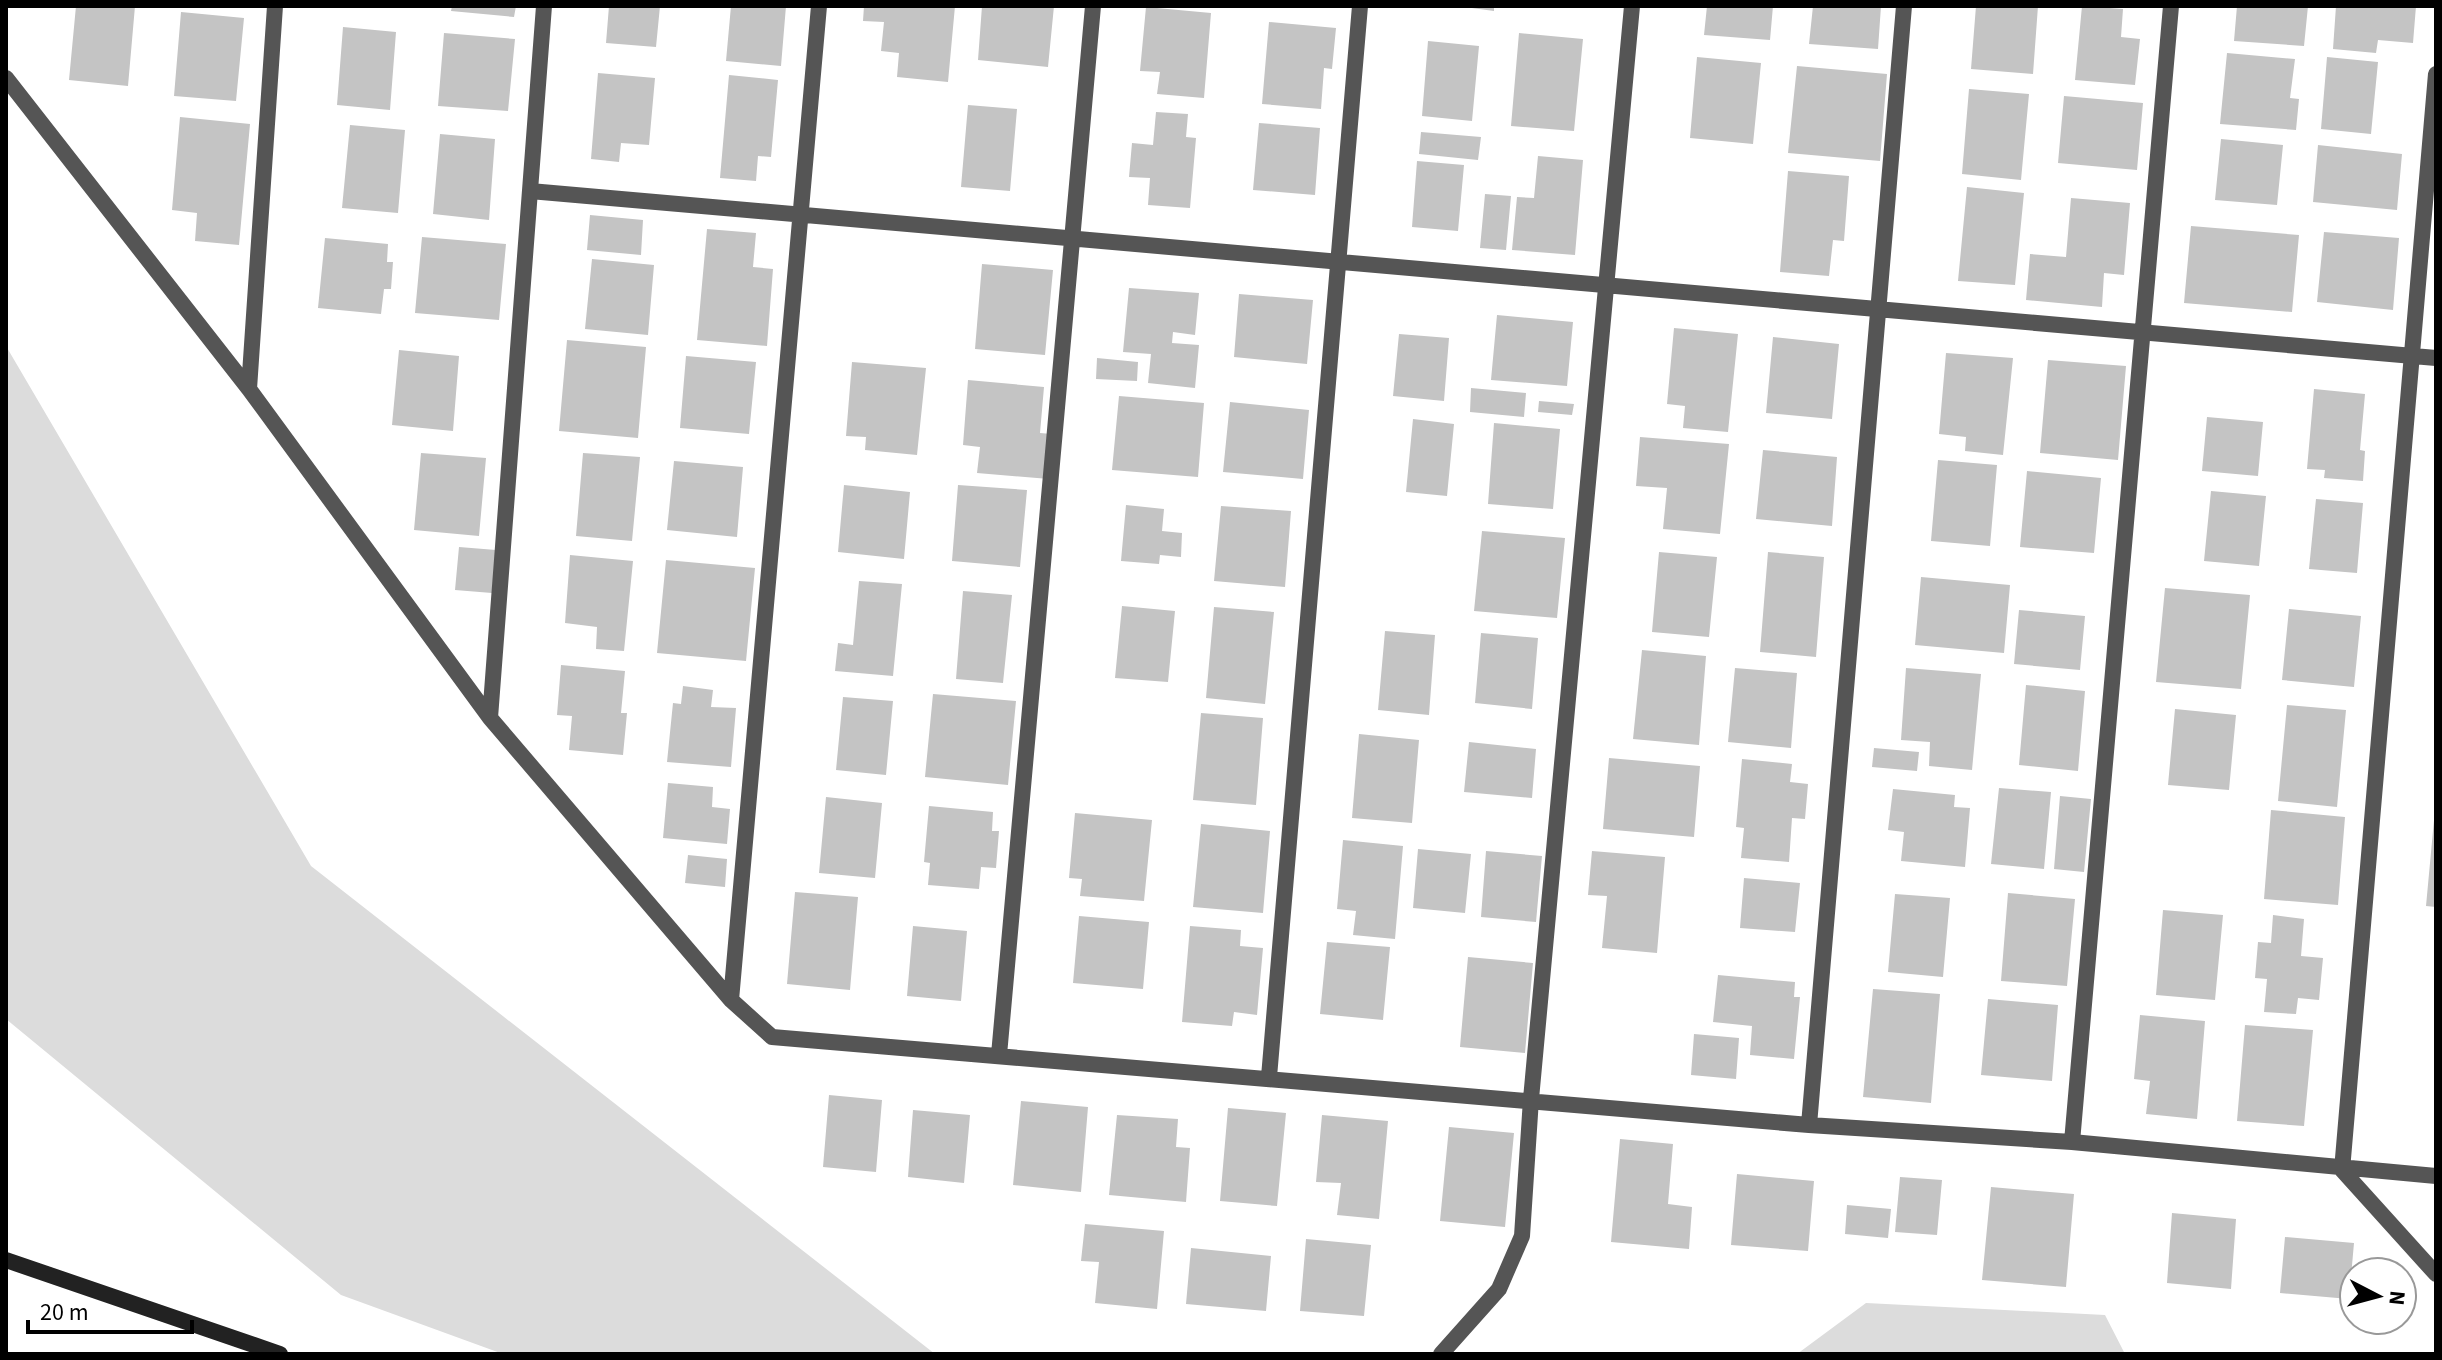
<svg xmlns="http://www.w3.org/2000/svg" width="2442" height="1360" font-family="'Source Sans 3',sans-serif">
	<rect width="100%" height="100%" fill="#fff"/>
	<!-- green -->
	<path fill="#dcdcdc" d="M6 346 311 866 935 1354H503L341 1295 6 1019Z
		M1866 1303 2105 1315 2125 1354H1797Z"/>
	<!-- building -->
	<path fill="#c4c4c4" d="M76 6H135L128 86 69 80Z
		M452 6H516L514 17 451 11Z
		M609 6H660L656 47 606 43Z
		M731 6H786L781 66 726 61Z
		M864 6H955L948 82 897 77 899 53 881 51 884 22 863 21Z
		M982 6H1054L1048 67 978 60Z
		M1457 6H1494V11Z
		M1707 6H1773L1770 40 1704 35Z
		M1813 6H1881L1878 49 1809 44Z
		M1976 6H2038L2033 74 1971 69Z
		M2082 6 2123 9 2121 37 2140 39 2135 85 2075 80Z
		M2237 6H2308L2304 46 2234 41Z
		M2336 6H2416L2413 43 2378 40 2376 53 2333 49Z
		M1146 7 1211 13 1204 98 1157 94 1160 72 1140 71Z
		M181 12 244 18 236 101 174 96Z
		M1269 22 1336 28 1332 69 1324 68 1321 109 1262 104Z
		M343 27 396 32 390 110 337 105Z
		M444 33 515 39 508 111 438 106Z
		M1519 33 1583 39 1574 131 1511 126Z
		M1428 41 1479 46 1472 121 1422 116Z
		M2227 53 2295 59 2290 98 2299 99 2296 130 2220 124Z
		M1697 57 1761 63 1753 144 1690 138Z
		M2327 57 2378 62 2371 134 2321 129Z
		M1797 66 1887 74 1880 161 1788 153Z
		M598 73 655 78 649 145 621 143 619 162 591 159Z
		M729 75 778 80 771 157 758 156 756 181 720 178Z
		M1969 89 2029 94 2021 180 1962 174Z
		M2064 96 2143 103 2137 170 2058 163Z
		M968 105 1017 109 1010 191 961 187Z
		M1156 112 1188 114 1186 137 1196 138 1190 208 1148 205 1150 178 1129 177 1132 143 1153 145Z
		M180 117 250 124 239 245 195 241 197 213 172 210Z
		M1259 123 1320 128 1315 195 1253 190Z
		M350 125 405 130 398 213 342 208Z
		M1421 132 1481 137 1478 160 1419 154Z
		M440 134 495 139 489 220 433 214Z
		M2221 139 2283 145 2277 205 2215 200Z
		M2318 145 2402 154 2397 210 2313 202Z
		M1538 156 1583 160 1575 255 1512 250 1517 197 1534 198Z
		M1417 161 1464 165 1458 231 1412 227Z
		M1788 171 1849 176 1844 241 1833 240 1829 276 1780 272Z
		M1967 187 2024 193 2015 285 1958 281Z
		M1485 194 1511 196 1506 250 1480 248Z
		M2071 198 2130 203 2124 275 2104 273 2102 307 2026 300 2030 254 2066 257Z
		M590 215 643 220 641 255 587 250Z
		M2191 226 2299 235 2292 312 2184 303Z
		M707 229 756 233 753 267 773 269 767 346 697 340Z
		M2324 232 2399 238 2393 310 2317 302Z
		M422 237 506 244 499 320 415 313Z
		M325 238 388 244 387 262H393L391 289H384L381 314 318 308Z
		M592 259 654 265 648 335 585 329Z
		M982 264 1053 270 1045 355 975 349Z
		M1129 288 1199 293 1195 335 1173 332 1172 343 1199 345 1195 388 1148 383 1151 354 1123 352Z
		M1239 294 1313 300 1307 364 1234 357Z
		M1497 315 1573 322 1567 386 1491 380Z
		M1674 328 1738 334 1728 432 1683 428 1685 406 1667 404Z
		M1399 334 1449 338 1444 401 1393 396Z
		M1773 337 1839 344 1832 419 1766 413Z
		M567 340 646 347 638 438 559 431Z
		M399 350 459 356 453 431 392 425Z
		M1946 353 2013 358 2003 455 1965 451 1966 437 1939 434Z
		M686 356 756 362 749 434 680 428Z
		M1097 358 1138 362 1137 381 1096 379Z
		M2048 360 2126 366 2118 460 2040 453Z
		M852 362 926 368 917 455 865 450 866 437 846 436Z
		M968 380 1044 387 1040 433 1052 434 1049 479 977 473 980 447 963 445Z
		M1471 388 1526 393 1524 417 1470 412Z
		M2314 389 2365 394 2360 450 2365 451 2363 481 2324 478 2325 470 2307 469Z
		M1119 396 1204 403 1198 477 1112 470Z
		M1539 401 1574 404 1572 415 1538 412Z
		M1230 402 1309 410 1303 479 1223 472Z
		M2207 417 2263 422 2258 476 2202 471Z
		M1413 419 1454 424 1447 496 1406 492Z
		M1494 423 1560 429 1553 509 1488 504Z
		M1640 437 1729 444 1720 534 1663 529 1667 488 1636 486Z
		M1763 450 1837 457 1832 526 1756 519Z
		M421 453 486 458 479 536 414 530Z
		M583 453 640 457 632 541 576 536Z
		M1938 460 1997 465 1990 546 1931 541Z
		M674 461 743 467 737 537 667 530Z
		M2027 471 2101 478 2094 553 2020 547Z
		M844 485 910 492 904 559 838 552Z
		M958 485 1027 490 1020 567 952 561Z
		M2211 491 2266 496 2259 566 2204 561Z
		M2316 499 2363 503 2357 573 2309 569Z
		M1126 505 1164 509 1162 531 1182 533 1181 557 1160 555 1159 564 1121 561Z
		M1221 506 1291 511 1285 587 1214 581Z
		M1482 531 1565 538 1557 618 1474 611Z
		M459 547 496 550 492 593 455 590Z
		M1659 552 1717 557 1709 637 1652 632Z
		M1768 552 1824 557 1816 657 1760 652Z
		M570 555 633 561 624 651 596 649 597 627 565 623Z
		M666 560 755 568 746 661 657 653Z
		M1921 577 2010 585 2004 653 1915 645Z
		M859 581 902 584 893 676 835 671 838 643 853 645Z
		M2165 588 2250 595 2241 689 2156 682Z
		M963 591 1012 595 1003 683 956 679Z
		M1122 606 1175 611 1168 682 1115 678Z
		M1214 607 1274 612 1265 704 1206 698Z
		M2289 609 2361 616 2354 687 2282 680Z
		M2019 610 2085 616 2080 670 2014 664Z
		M1385 631 1435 635 1429 715 1378 710Z
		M1481 633 1538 638 1532 709 1475 703Z
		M1642 650 1706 656 1699 745 1633 739Z
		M561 665 625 671 621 713H627L623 755 569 750 572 716 557 715Z
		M1735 668 1797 673 1791 748 1728 742Z
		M1906 668 1981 674 1972 770 1929 766 1930 742 1901 740Z
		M2026 685 2085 691 2078 771 2019 765Z
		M683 686 713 690 711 707 736 708 731 767 667 762 673 703 681 704Z
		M933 694 1016 701 1008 785 925 777Z
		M843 697 893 701 886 775 836 770Z
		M2287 705 2346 710 2337 807 2278 801Z
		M2175 709 2236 715 2229 790 2168 785Z
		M1201 713 1263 718 1256 805 1193 800Z
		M1359 734 1419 740 1412 823 1352 818Z
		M1469 742 1536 749 1532 798 1464 792Z
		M1874 748 1919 752 1917 771 1872 767Z
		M1609 758 1700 766 1694 837 1603 829Z
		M1742 759 1792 764 1790 782 1808 784 1805 819 1792 818 1789 862 1741 858 1744 828 1736 827Z
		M668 783 713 787 712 807 730 809 727 844 663 838Z
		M1999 788 2051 792 2044 869 1991 864Z
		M1893 789 1955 795 1954 807 1970 808 1965 867 1901 861 1904 832 1888 830Z
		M2060 796 2091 799 2084 872 2054 869Z
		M826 797 882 803 875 878 819 873Z
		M929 806 993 812 992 831H999L996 868 981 867 979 889 928 885 930 863 924 862Z
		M2271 810 2345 817 2338 905 2264 899Z
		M1075 813 1152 820 1144 901 1080 896 1082 879 1069 878Z
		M2434 820H2436V907L2426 906Z
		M1201 824 1270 831 1263 913 1193 907Z
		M1343 840 1403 846 1395 939 1353 935 1356 911 1337 909Z
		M1418 849 1471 854 1465 913 1413 908Z
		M1486 851 1542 856 1536 922 1481 917Z
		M1592 851 1665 857 1657 953 1602 948 1607 896 1588 895Z
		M688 855 727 859 725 887 685 883Z
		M1744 878 1800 883 1795 932 1740 928Z
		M795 892 858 897 850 990 787 984Z
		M2008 893 2075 899 2067 986 2001 981Z
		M1895 894 1950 898 1943 977 1888 972Z
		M2163 910 2223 915 2215 1000 2156 995Z
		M2273 915 2304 919 2301 956 2323 958 2319 1000 2298 998 2296 1014 2264 1012 2267 979 2255 978 2258 942 2271 943Z
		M1079 916 1149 922 1143 989 1073 983Z
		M913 926 967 931 961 1001 907 996Z
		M1190 926 1241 930 1240 946 1263 948 1257 1015 1234 1012 1232 1026 1182 1022Z
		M1327 942 1390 947 1383 1020 1320 1014Z
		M1468 957 1533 963 1525 1053 1460 1047Z
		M1718 975 1795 982 1794 997H1800L1794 1059 1750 1055 1752 1026 1713 1022Z
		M1873 989 1940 994 1931 1103 1863 1097Z
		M1988 999 2058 1005 2052 1081 1981 1075Z
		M2140 1015 2205 1021 2197 1119 2146 1114 2150 1081 2134 1079Z
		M2245 1025 2313 1030 2304 1126 2237 1121Z
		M1694 1034 1739 1038 1736 1079 1691 1075Z
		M829 1095 882 1100 876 1172 823 1167Z
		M1021 1101 1088 1107 1081 1192 1013 1185Z
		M1228 1108 1286 1113 1277 1206 1220 1201Z
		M913 1110 970 1115 964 1183 908 1177Z
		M1117 1115 1178 1119 1176 1147 1190 1148 1186 1202 1109 1195Z
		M1322 1115 1388 1121 1379 1219 1337 1215 1341 1183 1316 1182Z
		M1449 1127 1514 1133 1505 1227 1440 1221Z
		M1620 1139 1673 1144 1668 1204 1692 1207 1689 1249 1611 1242Z
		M1737 1174 1814 1181 1808 1251 1731 1245Z
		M1900 1177 1942 1180 1937 1235 1895 1232Z
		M1991 1187 2074 1194 2066 1287 1982 1280Z
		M1847 1205 1891 1209 1888 1238 1845 1234Z
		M2172 1213 2236 1219 2231 1289 2167 1283Z
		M1085 1224 1164 1231 1157 1309 1095 1303 1099 1262 1081 1261Z
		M2285 1237 2354 1243 2349 1299 2280 1293Z
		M1306 1239 1371 1245 1364 1316 1300 1311Z
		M1191 1248 1271 1256 1266 1311 1186 1304Z"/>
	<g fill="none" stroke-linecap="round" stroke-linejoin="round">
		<!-- street -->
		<path stroke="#555" stroke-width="16" d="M2436 74 2342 1170 2436 1274
			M6 78 249 389 490 718 731 1000 772 1037 1809 1125 2072 1142 2436 1176
			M530 191 2436 358
			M249 389 275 6
			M490 718 544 6
			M731 1000 819 6
			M999 1055 1093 6
			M1269 1077 1360 6
			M1809 1125 1904 6
			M2072 1142 2171 6
			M1441 1354 1499 1289 1522 1236 1531 1099 1632 6"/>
		<!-- secondary -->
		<path stroke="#222" stroke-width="16" d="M6 1260 280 1354"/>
	</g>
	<!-- border -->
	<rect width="2442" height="1360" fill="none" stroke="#000000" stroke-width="16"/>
	<!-- north arrow -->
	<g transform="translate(2378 1296) rotate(96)"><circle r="38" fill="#ffffff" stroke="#999999" stroke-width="2"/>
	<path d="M0-6L14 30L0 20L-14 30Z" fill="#000000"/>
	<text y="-12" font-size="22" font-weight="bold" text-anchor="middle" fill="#000000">N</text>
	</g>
	<!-- scale -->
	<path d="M28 1320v12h164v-12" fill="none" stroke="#000000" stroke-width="4"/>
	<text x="40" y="1320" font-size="24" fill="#000000" stroke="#ffffff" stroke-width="6" paint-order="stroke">20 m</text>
</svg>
